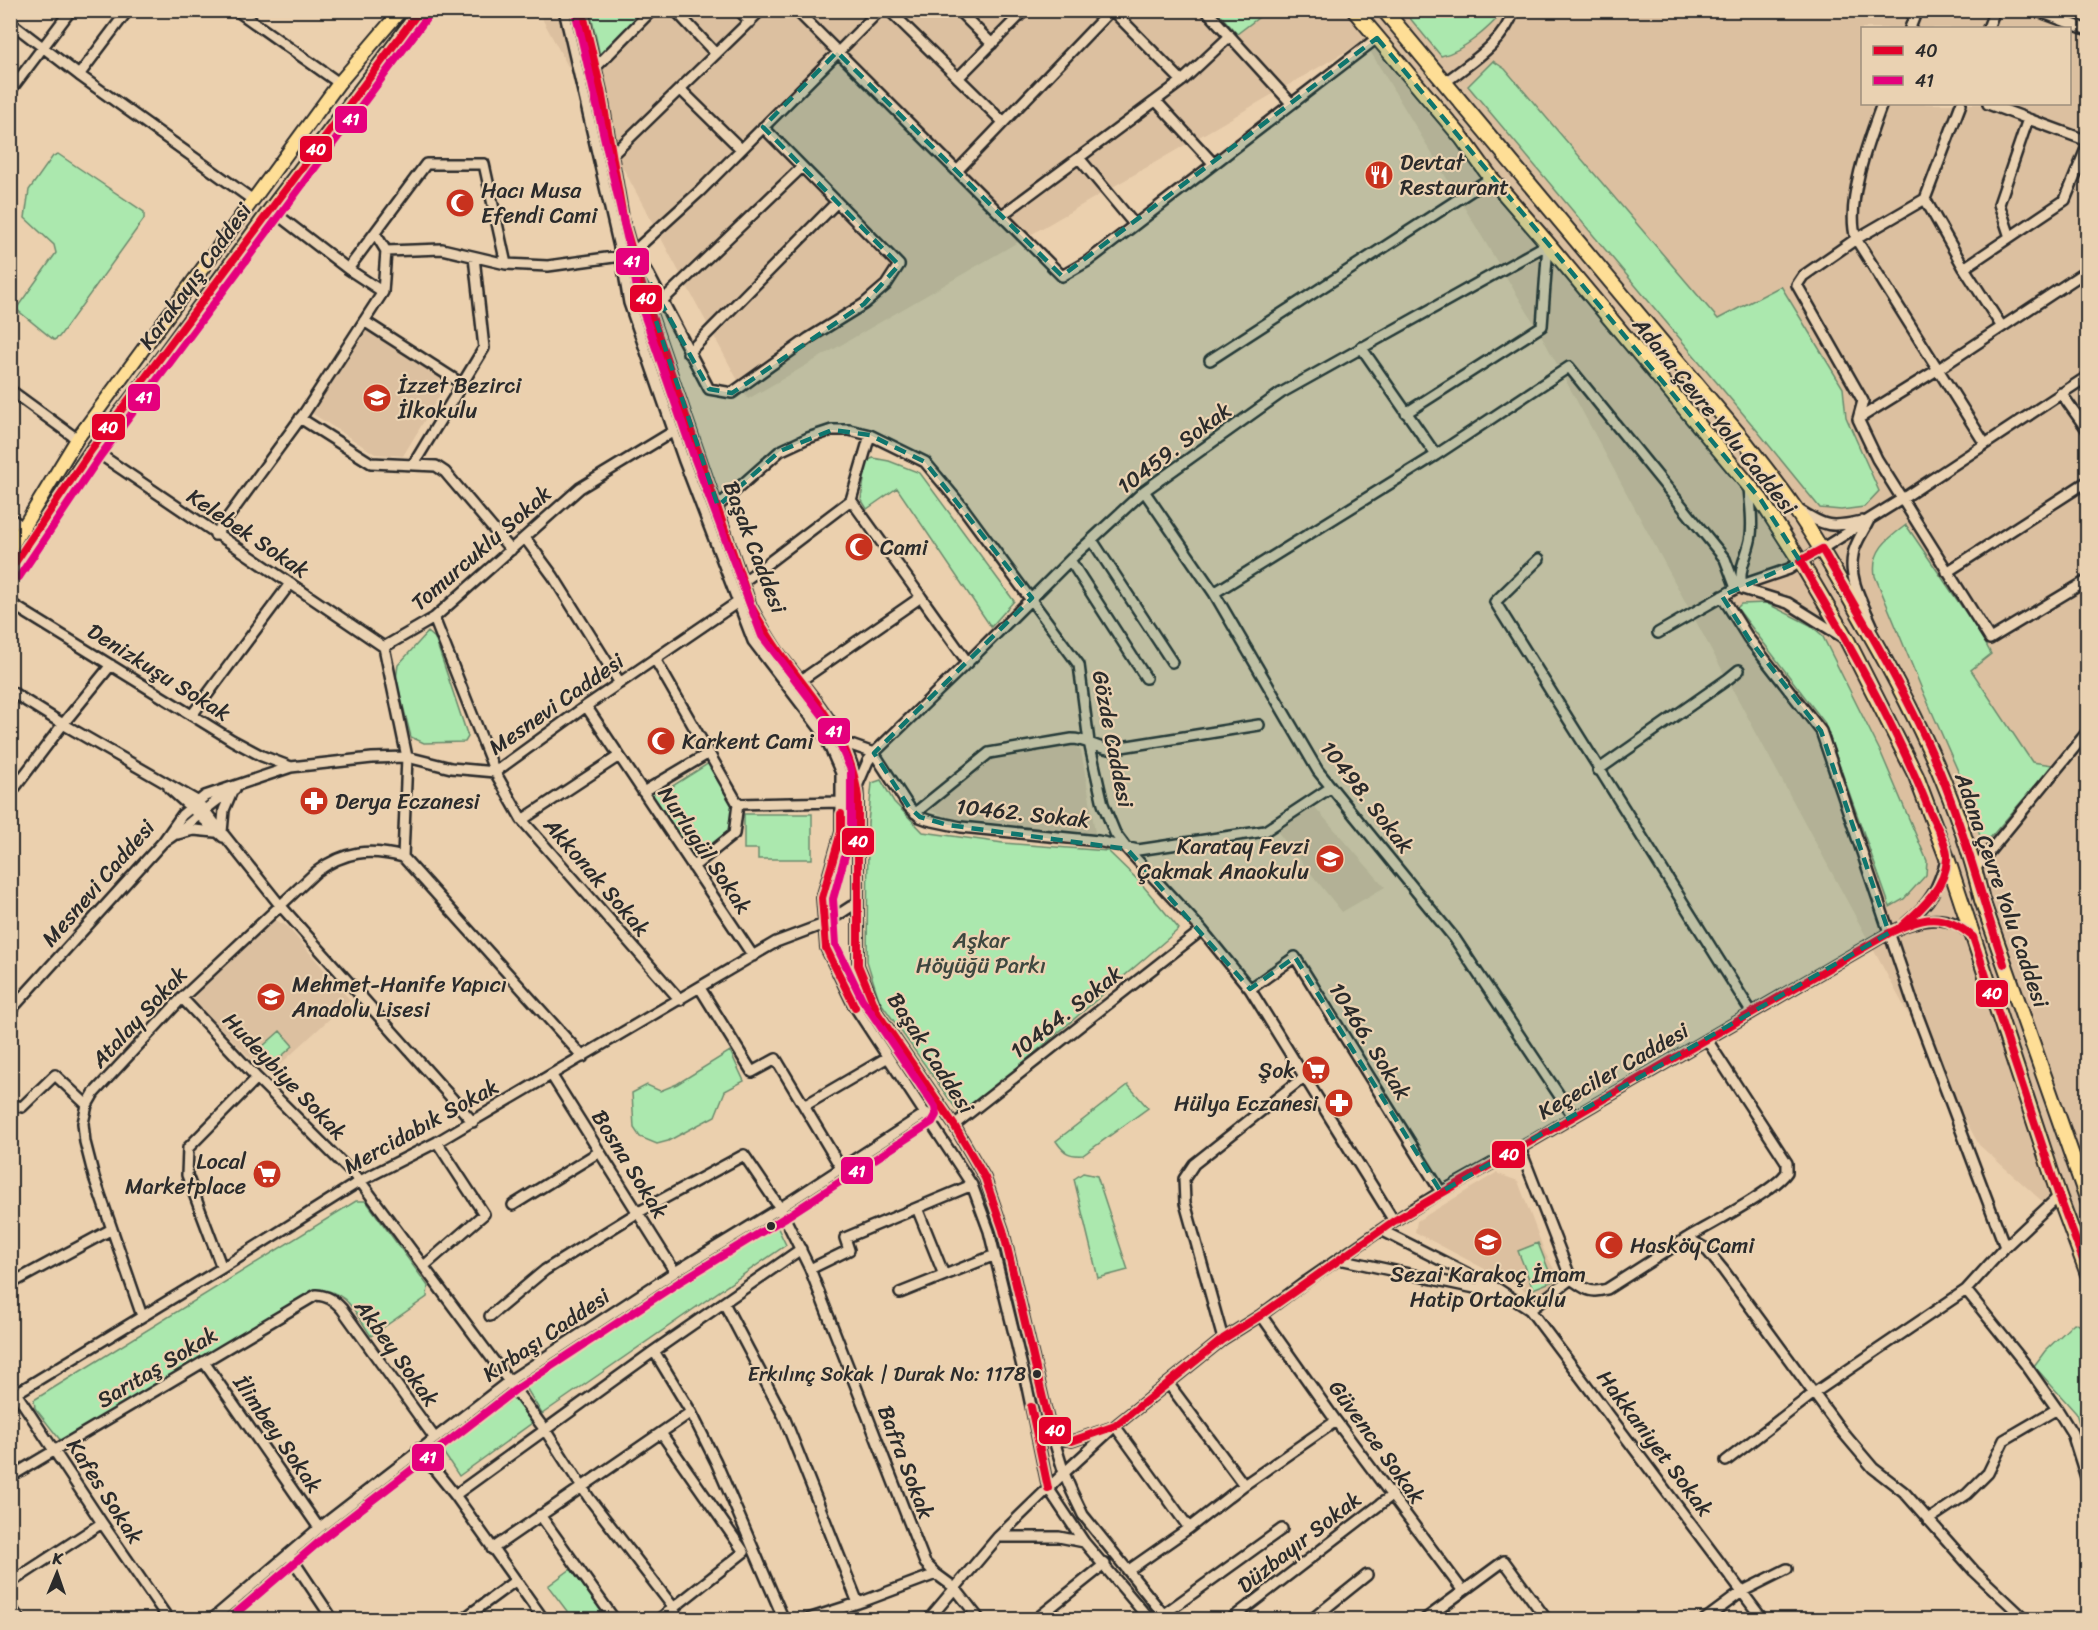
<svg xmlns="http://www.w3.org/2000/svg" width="2098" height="1630" font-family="Sriracha,sans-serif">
	<rect width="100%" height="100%" fill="#ebd0ae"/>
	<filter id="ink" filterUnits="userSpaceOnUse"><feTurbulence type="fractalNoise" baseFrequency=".0167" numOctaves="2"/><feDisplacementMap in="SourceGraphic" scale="12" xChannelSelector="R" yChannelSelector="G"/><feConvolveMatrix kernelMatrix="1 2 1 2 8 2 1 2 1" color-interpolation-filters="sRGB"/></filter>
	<g filter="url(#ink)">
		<!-- built -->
		<path fill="#dcc0a0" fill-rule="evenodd" d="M538 11H2087V1241L1979 1145 1540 333 1364 41 748 399ZM1862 28H2070V104H1862Z
			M368 330H372L442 376 444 388 403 456 375 454 310 412 309 407 361 335Z
			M1073 745 1081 751 1091 806 1095 833 1094 835 954 819 929 810 933 804 990 759Z
			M1313 805 1385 887 1342 912 1276 830Z
			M275 920 287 926 350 1000 272 1072H264L194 1001 196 994 267 924Z
			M1496 1173 1518 1181 1545 1253 1558 1276 1557 1282 1541 1293H1530L1415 1232 1417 1221Z"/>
		<!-- green -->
		<path fill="#abe8ae" stroke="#6b8a6c" stroke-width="1.5" d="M590 11V10L645 11 600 56Z
			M1217 11H1267L1237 34Z
			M1404 11H1504C1489 28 1464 51 1441 56Z
			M1493 61 1505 69 1718 319 1781 286 1843 388 1846 417 1879 491 1864 507 1841 510 1820 508 1755 428 1468 86Z
			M58 154 144 212V219L59 337 54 340 16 309 56 253 54 245 25 218 29 190 53 156Z
			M873 458 889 461 920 473 1014 601 991 627 897 488 867 509 861 499 867 461Z
			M1906 525 1981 635 1991 654 1971 670 2032 762 2053 765 1990 838 1981 839 1961 778 1921 687 1875 576C1871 551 1887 539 1906 525Z
			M1766 603 1810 625 1822 635 1881 753 1927 861 1926 875 1904 899 1890 907 1824 722 1737 608 1741 604Z
			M428 632 435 638 468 737 465 742 424 743 411 737 396 679 398 665Z
			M709 763 734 804 731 831 694 861 648 794 654 788 660 794Z
			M881 780 894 802 923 832 1003 843 1108 851 1139 881 1179 929 961 1116 879 1000 867 961 868 823 872 783Z
			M744 814H812V859H758V849H744Z
			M280 1031 293 1046 267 1069 254 1054Z
			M730 1051 744 1081 725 1091 715 1116 668 1141 657 1144 640 1137 634 1128 632 1093 647 1085 660 1091 677 1084Z
			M1128 1085 1148 1108 1083 1155C1069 1156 1064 1153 1056 1141Z
			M1083 1173 1097 1176 1128 1270 1098 1278 1074 1179Z
			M356 1201H366L428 1286 427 1297 371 1336C354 1311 348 1290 315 1289L61 1441 35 1408 34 1400Z
			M774 1220 786 1245 542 1414 525 1386Z
			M1538 1243 1553 1281 1533 1289 1518 1251Z
			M2074 1323 2087 1328V1450L2076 1413 2034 1366 2045 1351Z
			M514 1398 532 1423 459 1476 441 1449Z
			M571 1569 604 1614 596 1619H573L548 1586Z"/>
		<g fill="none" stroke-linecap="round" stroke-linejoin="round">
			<!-- minor casing -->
			<g stroke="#2b2b2b" stroke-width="14">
				<path id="minor" d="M236 10 339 83
					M564 10 621 256 629 303 684 461 753 641 824 734 841 773V832L822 898 826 948 853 1004 972 1185 989 1231 1027 1387 1048 1488 1084 1542 1150 1620
					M582 10 601 90 624 223 646 299 751 606C760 622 769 639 780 654 811 697 856 740 858 797V965L878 1014 954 1125 985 1178 1003 1230 1049 1424 1064 1473 1072 1492 1083 1515 1168 1620
					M675 10 716 54
					M739 10 750 22
					M796 10 1062 276 1088 261 1377 38
					M889 10 1002 121
					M958 10 992 44
					M1112 10 1182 81
					M1206 10 1291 103
					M2035 10 2088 30
					M10 22 79 75 253 200
					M1910 28 1917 10
					M1988 28 1995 10
					M596 67 652 10
					M79 75 128 10
					M958 78 1025 10
					M1444 83C1470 63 1504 43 1514 10
					M680 89 741 149
					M10 91 71 10
					M1156 101 1213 163
					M1882 104C1869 139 1845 202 1856 239L1803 276 1797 285 1863 401 1858 419 1877 459 1990 639 2088 580
					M1961 104 1925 199 1964 268 2002 327
					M1988 104 2088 141
					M613 154 761 10
					M1079 158 1134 224
					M957 171 1111 10
					M1925 199 1856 239 1985 444
					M1002 215 1182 81 1230 36
					M375 233 386 251 383 292
					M2010 237 1999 204 2028 119
					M386 251 442 249 506 264 548 266 621 256 633 252 700 191 880 10
					M638 259 649 275 709 389 732 393 809 338 864 304 886 285 899 265 763 127
					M1964 268 2065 200 2088 144
					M348 269 426 164H484L506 264
					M662 301 802 167
					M364 321 462 384
					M1361 347 1436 455
					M688 353 837 202
					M1210 360 1491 178
					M10 390 77 439
					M2061 393 2088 431
					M1406 413 1542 326 1548 244
					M300 418 371 463 436 466 445 472 511 550
					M1858 419 1937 370 2088 270
					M92 449 384 647
					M413 465 484 348 474 257
					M1749 487C1750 503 1753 519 1751 535 1749 554 1736 570 1743 589L1788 603 1844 638
					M1144 491 1214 593 1318 771 1455 939 1573 1116
					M718 506 780 451 808 438 832 430H849L870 435 925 462 961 505 1079 665 1089 742 1103 804 1115 833 1127 849 1202 930 1250 989 1394 1221
					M1799 510C1826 527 1830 528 1862 521
					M10 518 24 528
					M1869 520C1864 531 1854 544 1853 555 1848 579 1863 604 1872 625
					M215 535 305 412 383 292 348 269 270 209
					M525 538 553 576 620 683
					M1092 540 1172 662
					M1539 559 1495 602 1752 1013
					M1070 560 1146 678
					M1947 572 2088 481
					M743 582 851 500 870 435
					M1214 593 1436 455 1569 367 1725 559 1736 588
					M1722 596 1749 639 1821 731 1913 1003 2005 1247
					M921 597 968 663
					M10 603 232 740 262 756 291 767
					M434 618 495 772 522 820 680 1000
					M1658 633 1742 585 1789 569 1902 499 2088 376
					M655 659 738 804 841 802
					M800 681 921 597 851 500
					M10 691 63 724 197 801 279 904 473 1122
					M586 706 753 956
					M192 715 289 585
					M845 743 874 753
					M874 753 909 807 920 817 928 820 961 827 1098 841 1138 850 1265 831 1330 788
					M1598 770 1728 679 1739 670
					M858 784 868 761 874 753 975 655 1074 556 1144 491 1281 393 1548 244
					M169 788 223 837
					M643 792 709 753
					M10 794 63 724 111 665
					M915 813 989 753 1072 739C1086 739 1096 748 1109 749L1259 725
					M522 820 619 756
					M222 832 224 810 232 791
					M178 834 194 830 215 832
					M165 841C190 826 208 803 235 789
					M693 867 734 834 738 804
					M1975 869 2088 731
					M1906 923C1932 901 1937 890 1947 858
					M700 988 752 1072 776 1059 841 1168
					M1250 989 1295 957 1441 1192
					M182 998 257 1078 360 1181 545 1430 589 1498 673 1607 678 1620
					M10 1011 163 842 182 815 205 796 291 767 372 758 407 757 451 768 495 772 586 706 738 602
					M583 1057 403 857 407 757 384 647 434 618 580 488 674 431
					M552 1076 675 1272
					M10 1104 22 1107 55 1075 87 1105
					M804 1106 888 1057
					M954 1125 1202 930
					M1520 1148 1571 1279 1530 1310
					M513 1205 599 1152
					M917 1208 944 1275
					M1381 1230 1498 1289 1530 1310 1763 1620
					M1687 1238C1709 1225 1776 1190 1787 1172V1163L1707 1040
					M1339 1259 1498 1293
					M424 1266 484 1214 437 1142
					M222 1268 187 1175 188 1148 257 1078
					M810 1269 849 1250 845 1238 972 1185
					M1571 1279C1586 1289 1589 1294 1607 1289L1687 1238 1705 1248 1724 1271 1840 1429 1873 1468 1904 1492 1974 1571 2026 1620
					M10 1284 112 1229
					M1966 1290 2026 1365 2057 1409 2072 1433 2088 1484
					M900 1293 995 1255
					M724 1303 784 1417 858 1603
					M1261 1315 1336 1421 1463 1591
					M142 1316 94 1177 85 1142 83 1123 87 1105 94 1093 182 998 316 872C344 851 369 848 403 857
					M490 1316 545 1270 637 1213 744 1155 780 1208 810 1269 925 1563 936 1574 955 1588 980 1620
					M1223 1339 1185 1203 1184 1179 1194 1164 1304 1077
					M654 1351 691 1412 716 1462 784 1620
					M204 1362 319 1528
					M1168 1383 1244 1485
					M10 1384 102 1523 169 1620
					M10 1397 222 1268 360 1181 437 1142 776 942 824 924 858 902
					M1051 1426 1062 1439 1072 1441 1110 1428
					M1115 1426 1189 1528
					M418 1449 455 1495 544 1620
					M1726 1461 1814 1393 1966 1290 2005 1247 2059 1196
					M10 1477 316 1295C328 1296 334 1300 342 1309L434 1437
					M455 1495 654 1351 801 1249
					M540 1515 615 1620
					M1928 1520 1967 1494 1988 1473 2004 1440 2057 1409
					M998 1537H1059L1084 1542
					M492 1549 691 1412
					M289 1554 333 1620
					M1129 1570 1189 1528 1244 1485 1336 1421
					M10 1583 102 1523
					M10 1606 20 1620
					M1164 1614 1282 1529
					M211 1620 319 1528 509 1381 675 1272 780 1208 926 1113
					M462 1620 515 1581
					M658 1620 744 1552 661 1433
					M805 1620 864 1601 936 1574
					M928 1620 998 1537 1064 1473 1115 1426 1223 1339 1261 1315 1307 1281 1394 1221 1441 1192 1520 1148 1889 933C1909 923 1934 914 1956 924 1962 926 1967 932 1972 936
					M1035 1620 1105 1564
					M1230 1620 1391 1496
					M1311 1620 1367 1575
					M1424 1620 1504 1561 1547 1620
					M1704 1620 1743 1591 1787 1569"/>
			</g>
			<!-- major casing -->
			<g stroke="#2b2b2b" stroke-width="16">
				<path id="major" d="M10 549 77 439 339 83 401 10
					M10 571 92 449 142 384 270 209 420 10"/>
			</g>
			<!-- highway casing -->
			<g stroke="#2b2b2b" stroke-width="18">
				<path id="highway" d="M1354 10 1462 138 1491 178 1548 244 1761 500 1800 561 1847 640 1916 776 1947 858 2059 1196 2088 1274
					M1384 10 1745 442C1761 463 1779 485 1794 507 1822 547 1845 590 1869 632 1917 716 1960 805 1982 900L2088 1201"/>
			</g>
			<!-- minor -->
			<use href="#minor" stroke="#ead2b2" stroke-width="9"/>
			<!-- major -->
			<use href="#major" stroke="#fede96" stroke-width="12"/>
			<!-- highway -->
			<use href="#highway" stroke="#fede96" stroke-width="14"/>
			<!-- bus-1 casing -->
			<g stroke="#ead2b2" stroke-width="12">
				<path id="bus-1" d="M582 10 601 90 624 223 646 299 751 606C760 622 769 638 780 653 815 702 850 735 858 797V965L878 1014 954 1125 985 1178 1003 1230 1049 1424 1062 1439 1072 1441 1115 1426 1223 1339 1261 1315 1394 1221 1889 933C1923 917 1942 911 1973 937L2059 1196 2088 1273
					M10 570 92 449 420 10
					M841 814V832L822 898 826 948 855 1007
					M1902 926C1921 909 1946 887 1947 859 1948 845 1936 826 1930 812 1895 724 1848 642 1800 561L1822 549C1860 616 1901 682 1932 753 1962 821 1980 894 2004 964
					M1031 1407 1048 1488"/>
			</g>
			<!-- bus-2 casing -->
			<g stroke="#ead2b2" stroke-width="12">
				<path id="bus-2" d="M19 577 101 455 428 16
					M228 1620 326 1536 515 1390 681 1281 786 1217 932 1122 936 1115 935 1107 862 999 836 945 833 899 851 834V770L833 729 762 636 694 457 639 300 631 254 575 10"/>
			</g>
			<!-- bus-1 -->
			<use href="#bus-1" stroke="#e4002b" stroke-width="8"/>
			<!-- bus-2 -->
			<use href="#bus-2" stroke="#e5007d" stroke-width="8"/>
		</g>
	</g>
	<!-- marked area -->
	<path fill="#0f766e" fill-opacity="0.2" stroke="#0f766e" stroke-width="4.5" stroke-dasharray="12 8" stroke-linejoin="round" d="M1377 38 1761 500 1800 561 1722 596 1749 639 1821 731 1889 933 1441 1192 1295 957 1250 989 1127 849 948 825 920 817 909 807 874 753 1032 598 925 462 870 435 832 430 780 451 718 506 633 252 709 389 732 393 864 304 899 265 763 127 837 52 1062 276Z"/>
	<!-- icons -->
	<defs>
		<g id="restaurant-disc" transform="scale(1.5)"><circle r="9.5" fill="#c8321e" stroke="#ead2b2"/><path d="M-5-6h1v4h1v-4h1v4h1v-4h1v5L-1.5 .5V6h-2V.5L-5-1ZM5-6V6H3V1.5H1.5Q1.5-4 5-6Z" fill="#fff"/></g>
		<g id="mosque-disc" transform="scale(1.5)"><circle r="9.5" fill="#c8321e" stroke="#ead2b2"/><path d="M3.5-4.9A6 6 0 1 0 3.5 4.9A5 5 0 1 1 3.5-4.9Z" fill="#fff"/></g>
		<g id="school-disc" transform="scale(1.5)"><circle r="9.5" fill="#c8321e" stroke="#ead2b2"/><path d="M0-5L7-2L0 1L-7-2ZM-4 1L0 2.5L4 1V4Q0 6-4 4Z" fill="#fff"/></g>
		<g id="pharmacy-disc" transform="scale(1.5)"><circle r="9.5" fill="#c8321e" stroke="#ead2b2"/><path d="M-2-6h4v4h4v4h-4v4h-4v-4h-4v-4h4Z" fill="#fff"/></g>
		<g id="supermarket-disc" transform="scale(1.5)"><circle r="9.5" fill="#c8321e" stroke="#ead2b2"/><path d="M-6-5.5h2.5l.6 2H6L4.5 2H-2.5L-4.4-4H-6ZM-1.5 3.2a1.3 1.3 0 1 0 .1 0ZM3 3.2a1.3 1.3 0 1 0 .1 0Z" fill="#fff"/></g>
	</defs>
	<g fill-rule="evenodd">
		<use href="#restaurant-disc" x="1379" y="175"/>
		<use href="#mosque-disc" x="460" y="203"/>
		<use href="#school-disc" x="377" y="398"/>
		<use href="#mosque-disc" x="859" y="547"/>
		<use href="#mosque-disc" x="661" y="741"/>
		<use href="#pharmacy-disc" x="314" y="801"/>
		<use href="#school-disc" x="1330" y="859"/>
		<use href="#school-disc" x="271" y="997"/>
		<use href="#supermarket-disc" x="1316" y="1070"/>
		<use href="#pharmacy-disc" x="1339" y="1103"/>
		<use href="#supermarket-disc" x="267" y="1174"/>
		<use href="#school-disc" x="1488" y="1242"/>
		<use href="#mosque-disc" x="1609" y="1245"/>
	</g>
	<!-- markers -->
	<g fill="#2b2b2b" stroke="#ead2b2" stroke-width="2">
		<circle cx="771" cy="1226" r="5"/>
		<circle cx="1037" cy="1374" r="5"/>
	</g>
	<g text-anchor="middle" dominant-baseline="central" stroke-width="4.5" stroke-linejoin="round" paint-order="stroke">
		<!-- bus labels -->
		<g font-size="20" fill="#2b2b2b" stroke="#ead2b2" text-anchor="end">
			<text x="1026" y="1374">Erkılınç Sokak | Durak No: 1178</text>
		</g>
		<!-- poi labels -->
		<g font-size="22" fill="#2b2b2b" stroke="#ead2b2" text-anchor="start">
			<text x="1400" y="162">Devtat<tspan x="1400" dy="25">Restaurant</tspan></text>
			<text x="481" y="190">Hacı Musa<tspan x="481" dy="25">Efendi Cami</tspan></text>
			<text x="398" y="385">İzzet Bezirci<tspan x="398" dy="25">İlkokulu</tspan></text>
			<text x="880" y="547">Cami</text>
			<text x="682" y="741">Karkent Cami</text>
			<text x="335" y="801">Derya Eczanesi</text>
			<text x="1309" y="846" text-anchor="end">Karatay Fevzi<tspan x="1309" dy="25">Çakmak Anaokulu</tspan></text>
			<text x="292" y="984">Mehmet-Hanife Yapıcı<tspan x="292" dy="25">Anadolu Lisesi</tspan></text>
			<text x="1295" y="1070" text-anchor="end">Şok</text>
			<text x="1318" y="1103" text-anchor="end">Hülya Eczanesi</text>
			<text x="246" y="1161" text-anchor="end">Local<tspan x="246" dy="25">Marketplace</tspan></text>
			<text x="1630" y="1245">Hasköy Cami</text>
			<text x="1488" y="1274" text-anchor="middle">Sezai Karakoç İmam<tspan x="1488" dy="25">Hatip Ortaokulu</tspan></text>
		</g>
		<!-- street labels -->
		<g font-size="22" fill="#2b2b2b" stroke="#ead2b2">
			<text transform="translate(195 276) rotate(-54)">Karakayış Caddesi</text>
			<text transform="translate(1715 416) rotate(51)">Adana Çevre Yolu Caddesi</text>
			<text transform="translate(1174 448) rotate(-37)">10459. Sokak</text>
			<text transform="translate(248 533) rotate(34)">Kelebek Sokak</text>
			<text transform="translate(755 547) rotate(69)">Başak Caddesi</text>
			<text transform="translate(481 548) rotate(-41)">Tomurcuklu Sokak</text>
			<text transform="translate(159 672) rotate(32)">Denizkuşu Sokak</text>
			<text transform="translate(556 704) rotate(-35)">Mesnevi Caddesi</text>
			<text transform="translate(1113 739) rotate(79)">Gözde Caddesi</text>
			<text transform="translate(1367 797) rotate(52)">10498. Sokak</text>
			<text transform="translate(1023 813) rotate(6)">10462. Sokak</text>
			<text transform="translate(705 850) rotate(56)">Nurlugül Sokak</text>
			<text transform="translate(597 877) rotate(49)">Akkonak Sokak</text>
			<text transform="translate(98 883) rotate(-49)">Mesnevi Caddesi</text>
			<text transform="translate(2002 890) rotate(71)">Adana Çevre Yolu Caddesi</text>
			<text transform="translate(1066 1012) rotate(-38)">10464. Sokak</text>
			<text transform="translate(139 1017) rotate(-47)">Atalay Sokak</text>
			<text transform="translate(1370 1041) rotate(58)">10466. Sokak</text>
			<text transform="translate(931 1053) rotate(57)">Başak Caddesi</text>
			<text transform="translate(1613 1071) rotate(-30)">Keçeciler Caddesi</text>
			<text transform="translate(285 1076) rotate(46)">Hudeybiye Sokak</text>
			<text transform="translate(421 1126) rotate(-29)">Mercidabık Sokak</text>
			<text transform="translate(630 1164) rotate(58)">Bosna Sokak</text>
			<text transform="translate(546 1335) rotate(-34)">Kırbaşı Caddesi</text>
			<text transform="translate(397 1353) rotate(54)">Akbey Sokak</text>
			<text transform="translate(157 1367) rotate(-31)">Sarıtaş Sokak</text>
			<text transform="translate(278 1434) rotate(55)">İlimbey Sokak</text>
			<text transform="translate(1377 1442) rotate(54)">Güvence Sokak</text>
			<text transform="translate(1655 1443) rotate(53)">Hakkaniyet Sokak</text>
			<text transform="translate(906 1462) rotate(69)">Bafra Sokak</text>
			<text transform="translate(105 1491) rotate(57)">Kafes Sokak</text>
			<text transform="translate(1299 1542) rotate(-38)">Düzbayır Sokak</text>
		</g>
		<!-- park labels -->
		<g font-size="22" fill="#3e473f" stroke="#ead2b2">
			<text x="981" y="940">Aşkar<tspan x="981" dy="25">Höyüğü Parkı</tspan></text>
		</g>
	</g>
	<g stroke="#ead2b2" stroke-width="2">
		<rect x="334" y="105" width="34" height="29" rx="6" fill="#e5007d"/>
		<rect x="299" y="135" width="34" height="28" rx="6" fill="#e4002b"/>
		<rect x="615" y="247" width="35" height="29" rx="6" fill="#e5007d"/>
		<rect x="629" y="284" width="34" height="29" rx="6" fill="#e4002b"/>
		<rect x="127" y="383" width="34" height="29" rx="6" fill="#e5007d"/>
		<rect x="91" y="413" width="35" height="28" rx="6" fill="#e4002b"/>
		<rect x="817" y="717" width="34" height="28" rx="6" fill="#e5007d"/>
		<rect x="841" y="827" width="34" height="29" rx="6" fill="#e4002b"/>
		<rect x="1975" y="979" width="34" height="29" rx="6" fill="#e4002b"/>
		<rect x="1491" y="1140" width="35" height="29" rx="6" fill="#e4002b"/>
		<rect x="840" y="1156" width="34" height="29" rx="6" fill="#e5007d"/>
		<rect x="1038" y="1416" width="34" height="29" rx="6" fill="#e4002b"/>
		<rect x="411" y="1443" width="34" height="29" rx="6" fill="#e5007d"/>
	</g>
	<g font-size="16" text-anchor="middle" font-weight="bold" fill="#fff">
		<text x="351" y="125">41</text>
		<text x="316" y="155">40</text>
		<text x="632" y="267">41</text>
		<text x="646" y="304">40</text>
		<text x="144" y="403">41</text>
		<text x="108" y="433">40</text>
		<text x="834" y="737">41</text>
		<text x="858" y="847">40</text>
		<text x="1992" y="999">40</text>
		<text x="1509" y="1160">40</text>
		<text x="857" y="1177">41</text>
		<text x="1055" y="1436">40</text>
		<text x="428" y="1463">41</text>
	</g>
	<!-- margin -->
	<rect width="2098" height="1630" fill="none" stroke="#ead2b2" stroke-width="36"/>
	<rect x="18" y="18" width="2062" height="1594" fill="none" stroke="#2b2b2b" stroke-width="2" filter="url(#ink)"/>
	<!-- legend -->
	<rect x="1861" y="27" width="210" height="78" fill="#ead2b2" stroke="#9e8f7c" stroke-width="1.5"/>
	<rect x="1873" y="46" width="30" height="9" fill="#e4002b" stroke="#9e8f7c" stroke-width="1.5"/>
	<text x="1915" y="57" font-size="18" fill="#2b2b2b">40</text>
	<rect x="1873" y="76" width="30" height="9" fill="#e5007d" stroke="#9e8f7c" stroke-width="1.5"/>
	<text x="1915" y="87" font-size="18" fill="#2b2b2b">41</text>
	<!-- north arrow -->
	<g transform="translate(57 1573) rotate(2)" stroke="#ead2b2" stroke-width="4.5" paint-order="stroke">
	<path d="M0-4.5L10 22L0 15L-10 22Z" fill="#2b2b2b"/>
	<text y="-9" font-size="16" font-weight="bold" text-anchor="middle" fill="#2b2b2b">K</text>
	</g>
</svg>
